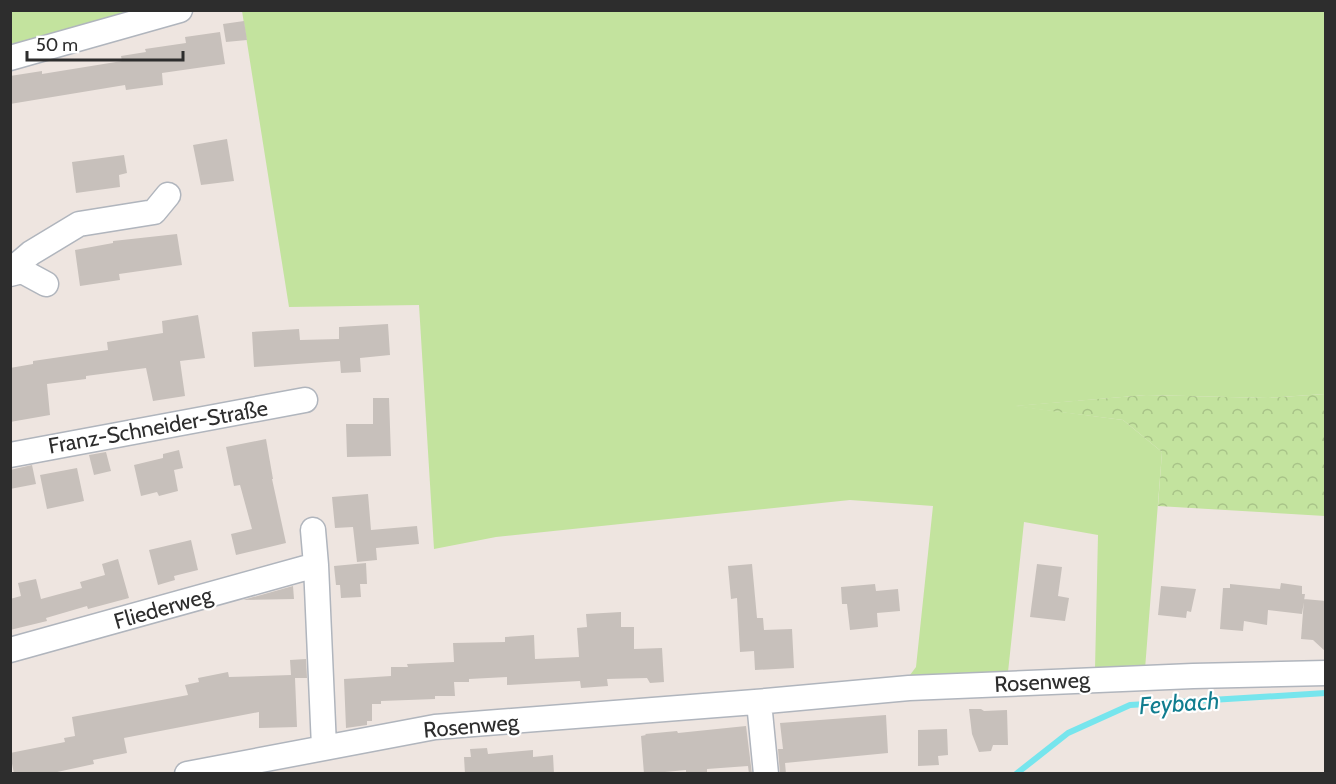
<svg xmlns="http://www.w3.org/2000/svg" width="1336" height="784" font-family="Cabin,sans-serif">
	<defs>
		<pattern id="forest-crowns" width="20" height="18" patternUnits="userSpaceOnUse" patternTransform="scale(1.5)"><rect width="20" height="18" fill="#c3e39e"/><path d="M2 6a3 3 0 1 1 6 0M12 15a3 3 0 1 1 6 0" fill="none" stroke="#a8c388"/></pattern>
	</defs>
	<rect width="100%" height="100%" fill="#eee5e0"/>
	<!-- grass -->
	<path fill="#c3e39e" d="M11 11H141L11 44Z
		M242 11H1325V394L1268 398 1146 395 1016 406 1123 420 1162 452 1145 669H1095L1098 535 1024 522 1008 672 926 676 910 675 916 667 933 506 850 500 496 537 434 549 419 305 289 307Z"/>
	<!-- forest -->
	<path fill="url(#forest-crowns)" d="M1325 394V516L1158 506 1162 452 1123 420 1012 406 1146 395 1268 398Z"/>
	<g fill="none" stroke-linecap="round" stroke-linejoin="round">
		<!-- stream -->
		<path stroke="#76e5ed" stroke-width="6" d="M1016 774 1068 733 1130 705 1326 693"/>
	</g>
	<!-- building -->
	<path fill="#c7c0bb" d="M244 21 247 40 226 42 223 24Z
		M220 32 225 64 162 73 163 85 126 90 125 85 10 104V76L42 71V74L122 61 121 56 146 52 145 49 186 43 185 37Z
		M227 139 234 181 201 185 193 145Z
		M124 155 127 173 119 175 120 187 76 193 72 162Z
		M177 234 182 265 119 274 120 280 80 286 75 250 113 243V241Z
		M198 315 205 358 180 361 185 396 153 401 146 368 86 376V379L47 384 50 415 10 422V368L33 364V361L108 350 107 342 163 333 162 321Z
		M388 324 390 355 360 358 361 372 341 373 340 361 254 367 252 332 299 329 300 340 339 339V327Z
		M373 398H389L391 456 347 457 346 424H373Z
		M266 439 273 479H272L286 543 236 555 231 534 252 529 240 485 234 486 226 447Z
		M179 450 183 468 174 470 178 491 159 496 157 492 141 496 134 465 163 458V454Z
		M106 452 111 471 94 475 89 455Z
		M32 465 36 484 10 489V470Z
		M77 468 84 501 47 509 40 475Z
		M368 494 371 530 417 526 419 544 376 548 377 560 357 562 353 527 335 528 332 497Z
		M191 540 198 570 174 576 175 580 158 585 149 550Z
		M118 559 129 598 88 609 87 606 46 618 47 621 10 630V599L21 596 18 583 36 579 41 599 82 588 80 582 105 575 102 564Z
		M366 563 367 584H360L361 597 341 598 340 585H336L334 566Z
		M752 564 757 618H763L764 630 792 629 794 668 755 670 754 651 740 652 737 598 731 599 728 566Z
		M1037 564 1062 567 1058 596 1069 598 1065 621 1030 617Z
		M1281 583 1302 586V594H1305L1302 614 1268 610 1267 625 1244 621 1243 631 1220 629 1223 588H1230V584L1280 589Z
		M875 584 876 591 898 589 900 611 877 613 878 627 850 630 847 604H842L841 587Z
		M293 586 294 599 243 600Z
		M1161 586 1196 589 1191 612 1187 611 1186 618 1158 615Z
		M1304 599 1326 601V652L1313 640 1301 639Z
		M621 612V627H634V649L662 648 664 682 650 683 647 678 607 679 608 686 581 688 580 681 507 685V677L469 679V682H454L455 696H435V699L381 701V704H372V721H367V725L346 728 344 679 391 676V667H408L407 664 454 662 453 643 505 642V637L534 635 535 659 579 657 577 628 587 627 586 614Z
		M306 659 307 678H295L297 727 259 728V712L124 738 127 753 93 760 94 764 48 774H14L10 753 65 742 64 738 75 736 72 717 188 695 185 685 199 682 198 678 228 672 229 677 291 675 290 660Z
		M969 709H981L984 711 1007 710 1008 745H993L991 751 979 752 972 734Z
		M886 715 888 753 785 763 784 751 786 774H780L778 749H783L780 723Z
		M746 726 752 774H749L748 766 707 769V774H686V770L644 774 641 736 646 735 645 734 677 731 678 733Z
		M947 729 948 755 938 756 939 765 918 766V730Z
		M487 748 488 754 533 750V757L553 755 554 774H465L464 757H471L470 749Z"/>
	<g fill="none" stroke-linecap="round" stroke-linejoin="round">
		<!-- street casing -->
		<g stroke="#b0b5bd" stroke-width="27">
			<path id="street" d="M10 58 180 10
				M10 271 31 253 79 224 154 212 168 195
				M10 274 22 271 46 284
				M10 455 305 400
				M313 530 316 565 324 747
				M10 650 316 565
				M759 702 766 774
				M187 774 435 727 755 702 909 688 1193 676 1326 673"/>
		</g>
		<!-- street -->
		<use href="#street" stroke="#fff" stroke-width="24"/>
	</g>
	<g text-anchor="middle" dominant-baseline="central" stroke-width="4.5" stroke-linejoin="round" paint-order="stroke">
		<!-- street labels -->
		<g font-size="22" fill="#2d2d2d" stroke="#fff">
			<text transform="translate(158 427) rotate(-10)">Franz-Schneider-Straße</text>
			<text transform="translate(163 608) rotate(-16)">Fliederweg</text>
			<text transform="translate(1042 682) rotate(-3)">Rosenweg</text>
			<text transform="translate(471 726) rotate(-5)">Rosenweg</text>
		</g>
		<!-- water labels -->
		<g font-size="24" font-style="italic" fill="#107d8f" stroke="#fff">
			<text transform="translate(1179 703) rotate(-4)">Feybach</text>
		</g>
	</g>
	<!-- border -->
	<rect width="1336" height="784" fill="none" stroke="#2d2d2d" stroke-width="24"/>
	<!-- scale -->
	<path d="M27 51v9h156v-9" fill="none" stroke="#2d2d2d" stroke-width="3"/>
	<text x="36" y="51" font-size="18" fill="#2d2d2d" stroke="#ffffff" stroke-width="4.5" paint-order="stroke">50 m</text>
</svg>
